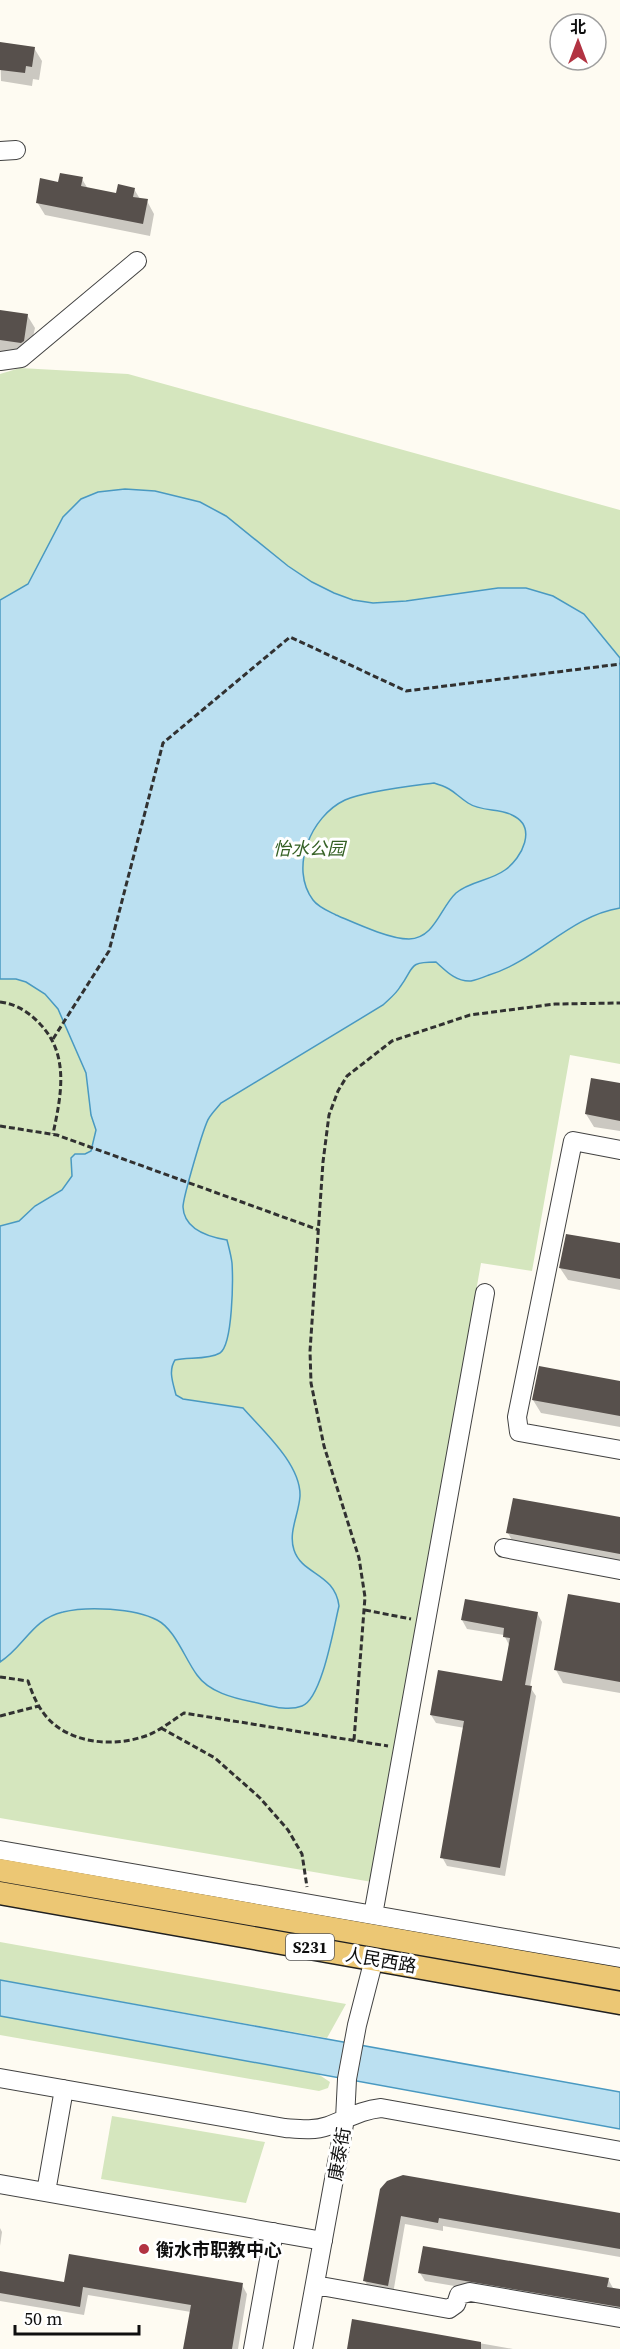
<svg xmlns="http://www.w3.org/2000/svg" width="620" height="2349" font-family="'Source Serif 4','Noto Sans SC',serif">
	<rect width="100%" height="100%" fill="#fefbf2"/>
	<!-- green -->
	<path fill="#d5e6be" d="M20 368 128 374 620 510V1064L570 1055 532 1271 481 1263 372 1882 0 1818V374Z
		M0 1942 346 2004 327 2038 0 1980Z
		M0 2016 315 2072 330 2082 328 2088 319 2091 0 2035Z
		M112 2116 265 2142 246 2203 101 2179Z"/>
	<!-- water -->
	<path fill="#bbe0f1" stroke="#4999c1" stroke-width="1.5" fill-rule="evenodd" d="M125 489 155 491 200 502 226 516 288 566 312 582 334 593 353 600 373 603 406 601 498 588H526L553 596 584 614 620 658V908C570 916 536 961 489 975 484 977 477 980 471 981 456 982 446 971 436 962 407 962 415 967 400 987 396 994 388 1000 383 1005L221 1103C217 1108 212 1113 209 1118 204 1125 183 1198 183 1207 184 1230 209 1237 227 1240 229 1248 231 1255 232 1263 233 1279 233 1344 220 1353 208 1360 188 1357 175 1360 168 1371 173 1383 176 1395L183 1399 243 1408C262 1430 301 1464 300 1496 299 1514 288 1532 294 1550 302 1575 335 1573 339 1606 334 1626 322 1699 302 1706 287 1712 268 1705 253 1702 233 1698 209 1692 197 1675 185 1659 175 1629 157 1620 134 1608 87 1606 63 1612 32 1619 24 1647 0 1662V1226L19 1221 35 1206 62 1190 72 1176 71 1158 75 1154H85L91 1151 96 1130 91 1115 86 1073 58 1009 45 994 26 982 16 979H0V600L28 584 63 517 81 499 98 492ZM434 783C454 789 453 793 468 803 481 812 499 808 512 815 538 827 522 858 505 870 490 881 470 881 456 893 440 908 435 938 409 939 389 939 355 923 336 915 328 911 318 907 313 900 289 868 311 816 345 800 365 791 411 786 434 783Z
		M0 1980 620 2092V2129L0 2016Z"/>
	<!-- shadow -->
	<path fill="#0003" d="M0 43 34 48 42 61 39 80 33 79 32 86 1 81Z
		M82 179 88 189 117 195 134 189 140 199 147 201 154 214 150 236 45 215 37 202 60 184Z
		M0 311 27 315 35 328 29 355 0 351Z
		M620 1085V1131L594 1127 586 1114Z
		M620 1245V1290L568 1280 560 1268Z
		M620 1382V1427L541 1413 533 1400Z
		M620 1519V1565L515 1546 508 1533Z
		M620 1605V1693L563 1683 556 1670Z
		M537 1613 542 1622 530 1687 536 1696 505 1876 447 1866 442 1857 465 1728 436 1723 431 1715 504 1683 509 1645 504 1635 467 1629 462 1620Z
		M381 2190 620 2215V2257L443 2226V2231L405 2224 393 2294 370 2290 365 2281Z
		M0 2228 2 2232 0 2246Z
		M0 2272 65 2283 242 2285 247 2294 238 2349H184L191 2312 88 2295 84 2315 0 2301Z
		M420 2273 608 2279 613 2288 620 2291V2314L425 2281Z
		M354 2321 513 2349H348Z"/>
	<!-- building -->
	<path fill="#57504c" d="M0 42 35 47 32 67 26 66 25 73 0 70Z
		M60 173 83 177 81 186 116 193 118 184 135 188 133 197 148 199 143 224 36 203 40 178 58 182Z
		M0 310 28 314 24 341 21 343 0 340Z
		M591 1078 620 1083V1121L585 1114Z
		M566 1234 620 1243V1279L559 1268Z
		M539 1366 620 1381V1416L532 1400Z
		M513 1498 620 1517V1554L506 1533Z
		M568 1594 620 1603V1682L554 1670Z
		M465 1599 538 1612 525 1685 532 1686 500 1868 440 1858 464 1721 430 1715 438 1670 502 1681 510 1638 503 1637 504 1628 461 1620Z
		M403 2175 620 2213V2249L439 2218 438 2223 401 2216 388 2286 363 2281 380 2189 387 2181Z
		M423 2246 609 2278 607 2287 620 2289V2307L418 2273Z
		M69 2254 243 2283 232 2349H183L191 2305 83 2287 80 2307 0 2293V2271L64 2282Z
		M352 2319 481 2342V2349H347Z"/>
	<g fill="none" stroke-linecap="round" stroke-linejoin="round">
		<!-- minor casing -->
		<g stroke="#424242" stroke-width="20">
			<path id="minor" d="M0 151 16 150
				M0 361 21 358 137 261
				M620 1150 573 1141 517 1417 519 1432 620 1450
				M504 1548 620 1570
				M0 1850 620 1958
				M373 1915 485 1293
				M0 2078 285 2128C299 2129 314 2131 328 2126 347 2119 361 2110 381 2108L620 2151
				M0 2184 323 2241
				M46 2192 64 2089
				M315 2285 449 2309 456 2304 459 2295 470 2292 620 2318
				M253 2349 274 2232
				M303 2349 345 2119 347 2079 357 2025 374 1959"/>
		</g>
		<!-- major casing -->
		<g stroke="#202020" stroke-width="25">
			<path id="major" d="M0 1870 620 1979
				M0 1893 620 2003"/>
		</g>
		<!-- path -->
		<path stroke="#313131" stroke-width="3" stroke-dasharray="6 3" stroke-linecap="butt" d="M0 1002C16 1004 29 1012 40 1024 70 1055 61 1096 53 1134
			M53 1039 109 951 163 743 290 637 406 691 620 664
			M0 1126 57 1135 319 1230
			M365 1610 411 1619
			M0 1677 28 1681C32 1693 37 1705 45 1715 66 1742 108 1747 139 1738 156 1734 170 1722 184 1713L388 1746
			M0 1716 39 1706
			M161 1728 215 1758 260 1798 288 1830 302 1854 307 1887
			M354 1740 365 1597 359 1558 324 1446 311 1383 310 1351 323 1162 329 1115 338 1091 347 1076 392 1041 470 1015 555 1004 620 1003"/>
		<!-- minor -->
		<use href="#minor" stroke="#fff" stroke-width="18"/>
		<!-- major -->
		<use href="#major" stroke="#ecc774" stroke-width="22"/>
	</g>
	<!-- markers -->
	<circle fill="#b23342" stroke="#fff" stroke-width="2" cx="144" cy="2249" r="6"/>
	<g text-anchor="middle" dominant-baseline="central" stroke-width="6" stroke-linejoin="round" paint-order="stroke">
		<!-- shield labels -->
		<rect fill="#fff" stroke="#575757" stroke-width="1.5" x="286" y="1934" width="48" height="26" rx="4.5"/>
		<g font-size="16" font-weight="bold" fill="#0f0f0f">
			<text x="310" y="1947">S231</text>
		</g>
		<!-- park labels -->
		<g font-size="18" font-style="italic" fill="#356125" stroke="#fff">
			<text x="309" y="848">怡水公园</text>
		</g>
		<!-- street labels -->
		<g font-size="18" fill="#0f0f0f" stroke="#fff">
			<text transform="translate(381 1960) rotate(10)">人民西路</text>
			<text transform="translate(339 2154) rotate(-80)">康泰街</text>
		</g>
		<!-- poi labels -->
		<g font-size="18" font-weight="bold" fill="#0f0f0f" stroke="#fff" text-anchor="start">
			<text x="156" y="2249">衡水市职教中心</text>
		</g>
	</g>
	<!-- north arrow -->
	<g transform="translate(578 42)"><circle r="28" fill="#ffffff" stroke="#9f9f9f" stroke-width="1.5"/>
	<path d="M0-4.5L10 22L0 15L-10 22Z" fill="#b23342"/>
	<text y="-9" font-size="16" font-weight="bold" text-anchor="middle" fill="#0f0f0f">北</text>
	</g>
	<!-- scale -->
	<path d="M15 2325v9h124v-9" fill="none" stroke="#0f0f0f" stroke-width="3"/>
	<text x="24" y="2325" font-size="18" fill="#0f0f0f" stroke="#ffffff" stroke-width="4.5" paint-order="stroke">50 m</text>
</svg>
